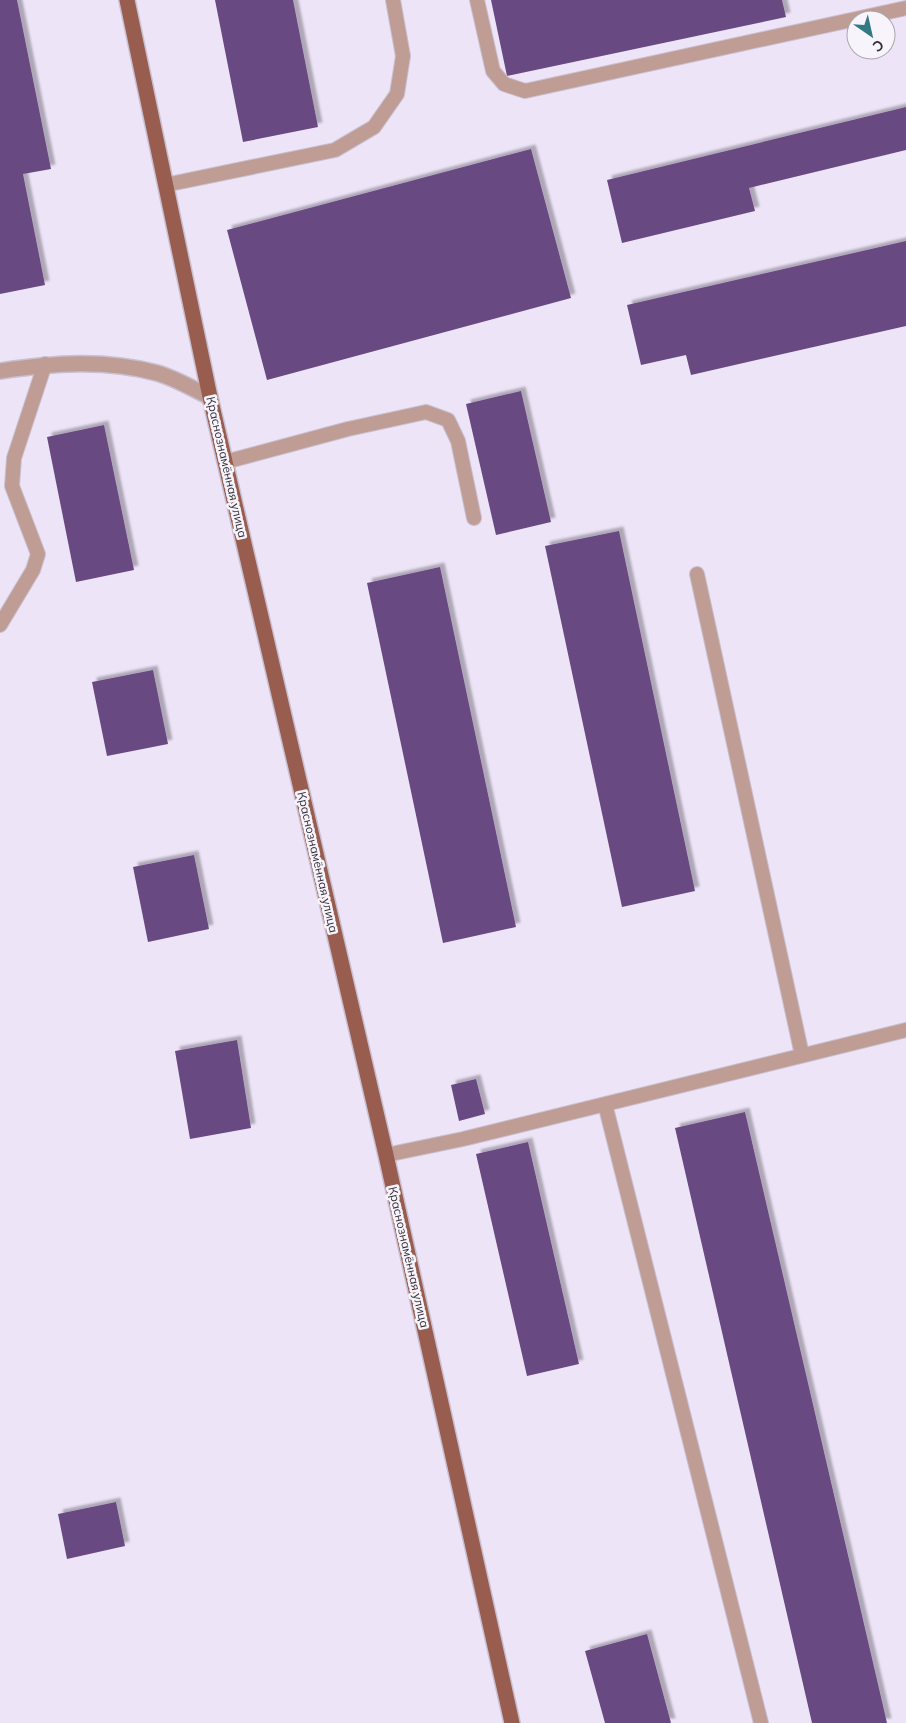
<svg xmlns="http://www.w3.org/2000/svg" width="906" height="1723" font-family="Mulish,sans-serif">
	<defs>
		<filter id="shadow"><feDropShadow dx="4.5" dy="-4.5" stdDeviation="1" flood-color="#0004"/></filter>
	</defs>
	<rect width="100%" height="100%" fill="#eee4f8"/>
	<!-- building -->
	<path fill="#684982" filter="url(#shadow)" d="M0 0H17L51 169 23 174 45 285 0 294Z
		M215 0H293L318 127 243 142Z
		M491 0H782L786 17 507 76Z
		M906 107V150L749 188 755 211 622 243 607 180Z
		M531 149 571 298 267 380 227 230Z
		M906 241V326L691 375 686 355 641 365 627 305Z
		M521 391 551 522 496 535 466 404Z
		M104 425 134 570 76 582 47 437Z
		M619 531 695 891 622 907 545 546Z
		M440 567 516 927 443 943 367 583Z
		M153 670 168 744 107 756 92 682Z
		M194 855 209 929 148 942 133 867Z
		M237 1040 251 1128 190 1139 175 1051Z
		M476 1079 485 1114 459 1121 451 1085Z
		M745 1112 887 1723H812L675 1128Z
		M528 1142 579 1364 527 1376 476 1154Z
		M116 1502 125 1546 67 1559 58 1514Z
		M647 1634 671 1723H605L585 1651Z"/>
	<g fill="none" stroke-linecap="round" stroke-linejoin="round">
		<!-- lane casing -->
		<g stroke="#c8c0d1" stroke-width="16">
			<path id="lane" d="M477 0 493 71 504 84 525 91 906 8
				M165 185 335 150 374 127 397 94 403 56 393 0
				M225 462 348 429 426 412 448 420 458 441 474 518
				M697 574 802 1055
				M0 625 33 570 38 554 12 486 14 458 45 364
				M605 1104 761 1723
				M386 1155 463 1139 906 1030"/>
		</g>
		<!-- street casing -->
		<g stroke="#c8c0d1" stroke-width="18">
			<path id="street" d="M0 371C53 363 105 359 157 373 175 378 193 389 210 397"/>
		</g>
		<!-- primary casing -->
		<g stroke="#c8c0d1" stroke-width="18">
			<path id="primary" d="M127 0 210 397 386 1155 512 1723"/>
		</g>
		<!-- lane -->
		<use href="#lane" stroke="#c09d94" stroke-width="14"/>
		<!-- street -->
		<use href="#street" stroke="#c09d94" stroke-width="15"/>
		<!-- primary -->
		<use href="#primary" stroke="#985d4e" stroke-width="15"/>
	</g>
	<g text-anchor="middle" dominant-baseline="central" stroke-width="5" stroke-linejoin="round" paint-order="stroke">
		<!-- street labels -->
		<g font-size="12" fill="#322e36" stroke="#f8f4fc">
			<text transform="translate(227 467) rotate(77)">Краснознамённая улица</text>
			<text transform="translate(318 862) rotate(77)">Краснознамённая улица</text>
			<text transform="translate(409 1257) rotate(77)">Краснознамённая улица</text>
		</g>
	</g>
	<!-- north arrow -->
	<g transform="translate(871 35) rotate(146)"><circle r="24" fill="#f8f4fc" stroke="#a9a5ad"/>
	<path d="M0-4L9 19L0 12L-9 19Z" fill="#317983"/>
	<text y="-8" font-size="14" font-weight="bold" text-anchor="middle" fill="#322e36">С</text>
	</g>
</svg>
